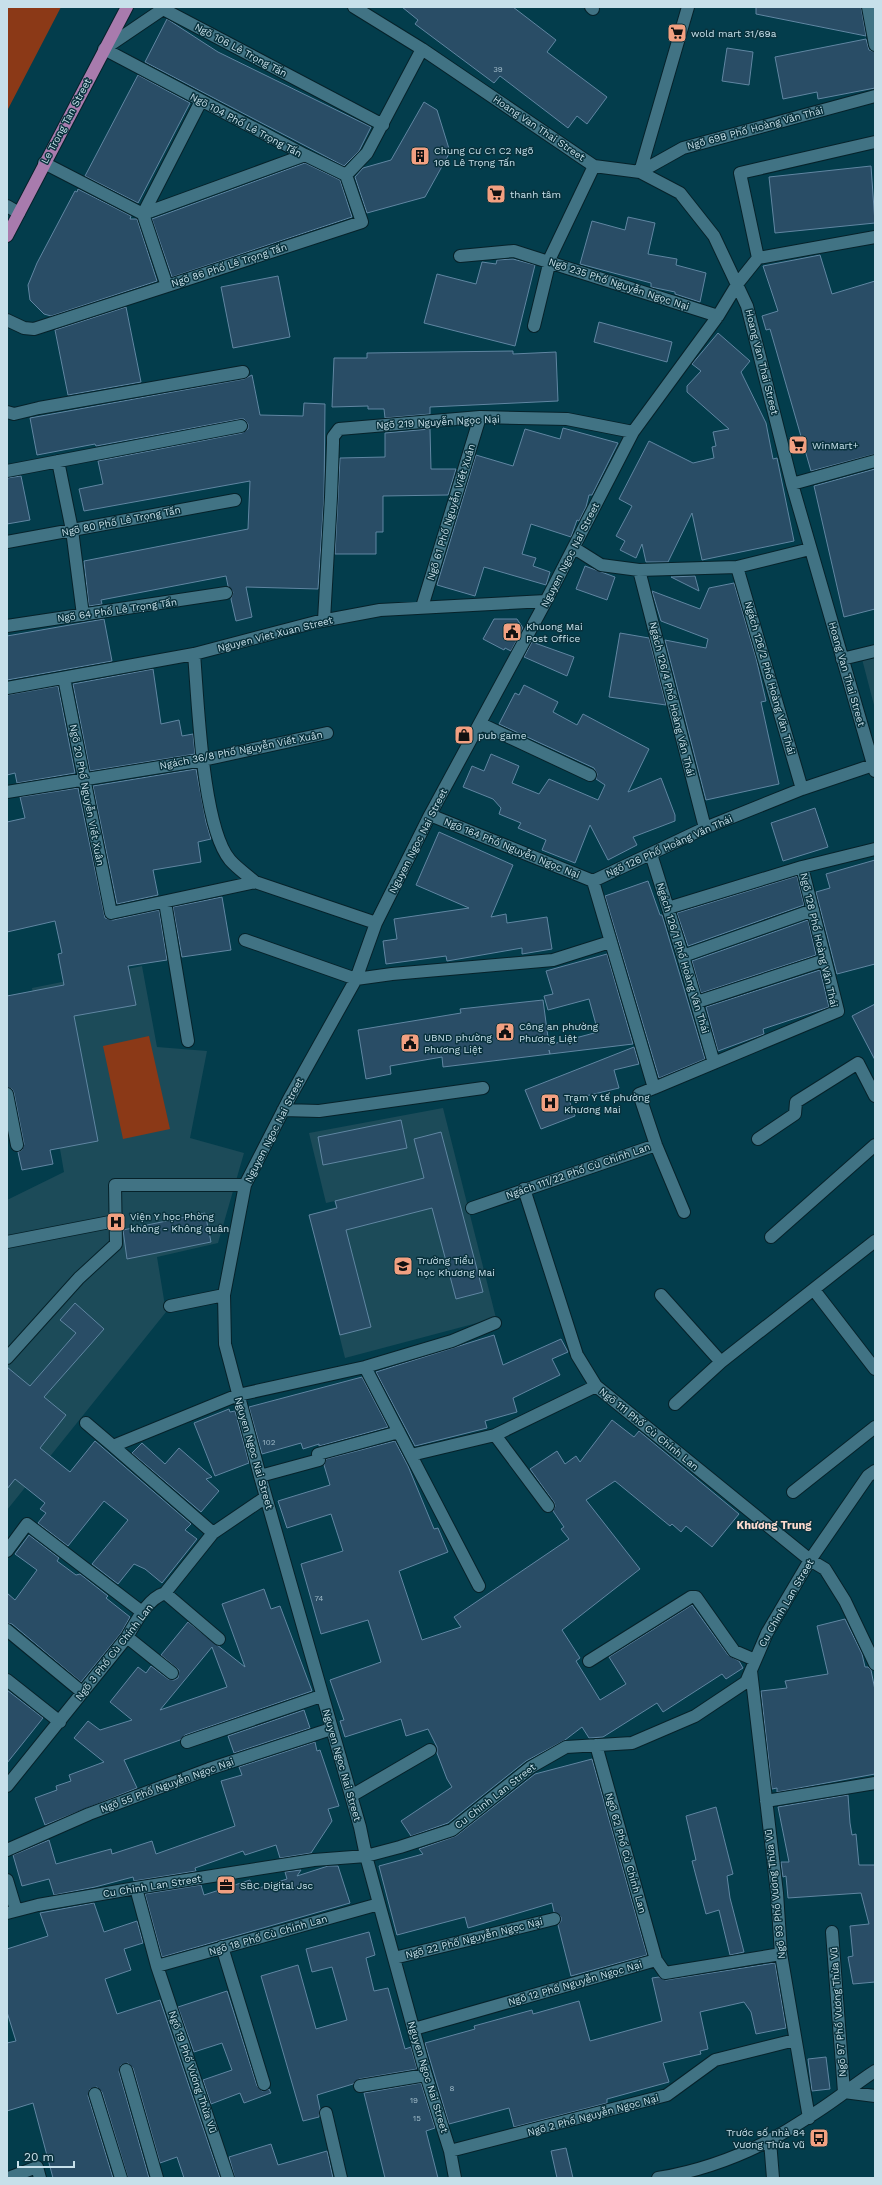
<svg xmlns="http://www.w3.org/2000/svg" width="882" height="2185" font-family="'Work Sans',sans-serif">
	<rect width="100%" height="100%" fill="#033d4c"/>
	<!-- built -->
	<path fill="#1c4b59" d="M875 656V709L862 659Z
		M142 966 157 1047 207 1051 190 1138 244 1153 218 1243 157 1257 166 1312 7 1510V1200L64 1172 32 988Z
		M443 1108 496 1318 345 1358 309 1215 336 1207 335 1201 326 1203 309 1133Z"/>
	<!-- green -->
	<path fill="#8b3917" d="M7 7H61L7 111Z
		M149 1036 170 1129 123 1139 103 1046Z"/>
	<!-- building -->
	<path fill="#294d66" stroke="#6086a2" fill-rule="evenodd" d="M402 7H513L556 40 547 52 607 97 587 124 577 116 568 128 500 76 494 83 415 24 418 20Z
		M756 7H861L866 36 756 14Z
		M167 19 218 52 371 127 359 151 344 166 145 62Z
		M866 39 869 50 875 52V88L818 99 817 92 783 99 775 57Z
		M727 48 753 52 749 85 722 81Z
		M138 75 190 103 138 203 85 176Z
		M424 102 437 110 450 152 425 197 367 213 355 177 363 168 391 160Z
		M305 163 340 180 352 217 172 277 152 219Z
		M871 166 875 223 775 233 769 177Z
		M78 189 131 216 130 219H137L157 281 51 316 44 314 30 300 28 285 37 263 75 191 77 192Z
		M628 217 655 223 648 254 677 259 676 265 706 273 700 302 675 294V292L651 287V283L580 264 592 221 625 230Z
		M820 255 832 294 875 281V454L811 471 770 329 766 330 762 316 778 311 763 266Z
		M513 259 535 265 515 346 424 323 437 274 476 284 482 262 496 264 497 260Z
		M278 276 290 337 233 348 221 287Z
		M126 307 141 382 68 395 55 330Z
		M599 322 672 342 667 362 594 342Z
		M718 333 750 361 741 372 766 423 773 459 777 458 794 541 702 560 692 513 668 562H646L642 544 636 558 620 550 625 541 616 536 632 506 619 499 649 441 693 463 714 458 712 447 716 446 713 432 729 429 687 392V386L701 371 692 364Z
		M513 351V354L556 352 558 401 430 407V414L385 418 384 409H368V406L332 407 334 358H367V353Z
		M252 375 260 415 303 416 304 403 325 404 324 497 318 589 246 587 252 617 236 621 231 599 233 592 228 586 226 576 101 600 102 604 89 606 84 561 248 529 250 481 84 511 79 489 103 484 98 461 242 433 248 429V424L244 419H240L96 446 95 444 37 455 30 418 244 379Z
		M563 428 618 443 592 495H589L586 507 579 521 577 520 571 537 531 524 522 554 536 558 533 566 550 572 546 585 484 567 475 596 437 585 476 455 513 466 525 429 560 439Z
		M430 429 431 469H456L448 495 383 496V532H376V554H335L340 458 385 457V433Z
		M875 469V609L844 617 814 486Z
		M21 476 30 520 7 524V478Z
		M585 566 615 577 607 600 576 589Z
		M695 576 699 591 671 577Z
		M734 583 756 658 766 701 761 702 779 784 706 800 665 640 706 648 708 639 661 621 652 591 700 609 709 588Z
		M104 619 112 661 7 680V636Z
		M494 619H517L523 628 511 651 505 648 504 650 483 639Z
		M620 633 649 638 666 705 609 697Z
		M532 642 574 657 567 676 524 657Z
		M153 669 161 724 179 720 182 736 193 734 195 754 90 771 73 684Z
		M524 685 558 702 553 712 577 725 583 714 649 749 628 792 661 778 675 815V821L633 837 637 845 608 860 590 825 575 863 542 850 546 840 518 828 521 823 499 814 501 808 493 799 463 787 472 766 484 771 491 754 519 766 512 783 539 794 549 779 598 800 605 785 596 779 597 774 594 768 499 724 515 693 519 695Z
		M58 686 75 773 17 783 15 773 7 775V695Z
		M196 769 206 822 211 839 198 842 201 862 153 870 158 895 117 904 93 786Z
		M78 788 105 918 113 920 159 910 167 960 128 966 136 1005 74 1016 98 1141 50 1150 53 1164 22 1170 18 1152 22 1150 24 1144 14 1093 12 1089 7 1087V996L64 985 58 954 62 953 55 921 7 932V822L25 818 20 797Z
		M815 808 828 847 783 861 771 823Z
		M439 832 513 865 491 917 506 914 507 923 547 917 552 949 522 954V948L447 961 446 956 386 964 383 941 397 939 394 919 469 908 416 885Z
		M875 860V964L837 974 816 892 830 888 826 874Z
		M797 876 804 905 688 946 677 913Z
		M648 881 660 915H662L705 1059 659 1078 605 896Z
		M222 897 231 950 182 957 173 907Z
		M808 920 816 955 701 993 692 961Z
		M607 954 633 1044 550 1054 549 1050 550 1054 443 1067 442 1057 390 1066 391 1074 366 1079 358 1030 461 1013 460 1009 543 1000 549 1045 598 1032 589 999 548 1010 544 996 553 994 546 971Z
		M820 970 829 1007 763 1029 764 1034 718 1051 706 1007Z
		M875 1004V1060L852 1016Z
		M634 1047 639 1064 614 1070 619 1088 569 1100 575 1116 541 1129 525 1090Z
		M401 1120 407 1148 323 1165 318 1137Z
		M441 1132 483 1292 456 1299 432 1208 346 1230 371 1327 340 1335 309 1215 337 1208 335 1201 424 1178 414 1139Z
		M205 1213 211 1242 127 1259 123 1230Z
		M75 1303 104 1329 44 1397 66 1415 40 1448 70 1472 95 1441 191 1524 185 1530 197 1539 162 1583 145 1569 134 1564 118 1584 92 1564 128 1520 104 1501 68 1546 38 1523 46 1513 40 1509 45 1503 15 1479 7 1489V1367L30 1386 76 1333 60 1320Z
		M494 1335 503 1365 561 1339 568 1352 552 1359 560 1375 513 1398 517 1412 485 1421 487 1428 415 1446 376 1372Z
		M362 1377 388 1427 319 1446V1444L303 1449 301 1443 262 1454 249 1407Z
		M229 1409 230 1412 235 1411 249 1463 215 1476 194 1423Z
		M612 1420 634 1437 639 1431 739 1514 712 1547 686 1526 681 1532 672 1524 670 1526 615 1481 586 1500 640 1569 562 1630 580 1658 576 1661 600 1700 626 1684 609 1657 692 1605 728 1655 739 1661 743 1668 726 1679 722 1674 663 1712 657 1703 603 1737 589 1738 582 1727 565 1740 526 1761 448 1823 411 1836 401 1821 452 1787 447 1779 437 1753V1747L428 1729 406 1736 401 1719 345 1737 340 1721 344 1720 330 1680 381 1662 368 1620 321 1634 301 1564 343 1551 331 1514 287 1528 278 1501 330 1485 324 1465 326 1459 395 1441 408 1466 434 1529 438 1528 448 1552 399 1571 422 1640 461 1627 454 1617 569 1539 561 1529 564 1527 553 1511 555 1506 554 1502 530 1469 557 1451 565 1464 576 1456 580 1462Z
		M142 1443 165 1464 179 1448 212 1477 206 1479 219 1491 201 1512 132 1453Z
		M29 1535 59 1558 57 1561 76 1575 80 1574 108 1596 106 1598 130 1617 121 1633 81 1682 12 1624 7 1623V1593L15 1600 37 1570 15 1554Z
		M264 1589 271 1609 280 1606 312 1691 185 1735 180 1740 124 1760 137 1788 45 1825 35 1798 57 1790 56 1786 71 1781 69 1775 104 1762 74 1738 88 1721 100 1730 132 1720 110 1702 138 1667 146 1673 151 1666 168 1679 174 1680 178 1678 179 1670 161 1655 188 1622 245 1667 222 1604ZM212 1647 227 1687 160 1710Z
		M845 1619 862 1654 865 1667H868L871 1670 875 1690V1774L777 1792V1788L772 1789 761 1691 787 1688 785 1681 828 1674 817 1626Z
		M7 1690 43 1718 7 1763Z
		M304 1710 310 1728 234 1753 228 1736Z
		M315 1742 317 1751 320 1750 339 1806 328 1809 332 1821 311 1853 280 1858 276 1845 245 1855 243 1851 195 1868 196 1871 134 1881 133 1877 95 1887 54 1895 49 1879 22 1886 13 1855 49 1840 56 1864 111 1849 112 1854 152 1841 156 1854 235 1826 221 1781 242 1775 239 1767Z
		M592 1759 647 1955 571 1976 558 1925 561 1921V1917L554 1912 552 1903 468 1928 465 1917 397 1935 379 1866 423 1854 419 1849 456 1836 535 1774Z
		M848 1795 850 1823 852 1835 856 1834 859 1865H875V1982L853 1984 848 1957 853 1956 850 1926 869 1924 861 1893 788 1898 786 1876 783 1877 781 1862H789L778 1807Z
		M716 1807 733 1874 727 1876 730 1898 744 1952 730 1955 719 1910 706 1914 692 1861 696 1860 686 1816Z
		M328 1866H338L350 1903 162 1957 145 1894 201 1885 204 1895 250 1880 253 1890 287 1879 285 1872 301 1870 297 1876Z
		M94 1903 104 1932 137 1921 143 1943 124 1949 131 1970 105 1979 117 2014 160 2000 220 2178H184L177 2157 160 2163 133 2068 128 2063 121 2065 119 2072 149 2178H128L102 2092 97 2087 90 2089 88 2096 113 2178H53L33 2103 7 2111V2043L16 2041 7 2012V1949L48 1936 40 1913Z
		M369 1932 375 1955 366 1958 374 1991 388 1988 405 2049 411 2047 417 2069 359 2079 353 2084 317 2095 320 2109 319 2117 303 2121 261 1976 298 1965 316 2029 347 2020 332 1967 312 1972 306 1949Z
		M775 1963 786 2028 756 2034 751 2012 744 2002 700 2012 708 2049 700 2051 701 2054 663 2063 669 2082 607 2099V2103L514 2127 509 2108 449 2124 425 2043 475 2029 474 2026 532 2010 533 2014 579 2001 590 2041 662 2021 652 1978 659 1977 666 1980Z
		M227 1991 257 2086 262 2091 269 2089 271 2093 244 2103 240 2093 211 2104 203 2080 232 2070 222 2043 194 2052 178 2007Z
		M826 2057 830 2089 812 2091 808 2059Z
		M421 2083 435 2128 426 2131 438 2178H385L364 2093Z
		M271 2144 278 2165 327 2151 333 2178H235L229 2157Z
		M566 2148 573 2178H557L551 2151Z"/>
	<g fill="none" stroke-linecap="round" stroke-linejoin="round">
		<!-- minor casing -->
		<g stroke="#06222a" stroke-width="14">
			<path id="minor" d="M354 7 422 49 594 166 640 172 680 193 714 236 747 306 792 484 875 771
				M591 7 593 9
				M868 7 875 45
				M44 163 143 214 167 286 362 222 346 175 305 155 104 49 163 9 383 125
				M640 172 683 148 875 96
				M640 172 688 7
				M346 175 367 153 422 49
				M7 206 19 213
				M143 214 305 155
				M143 214 201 101
				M460 256 514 251 718 316
				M758 258 740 173 875 142
				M7 320 24 328 34 329 167 286
				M534 326 551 256 594 166
				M7 412 14 414 39 408 243 372
				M58 461 72 530 83 615
				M7 471 241 426
				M792 484 875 461
				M7 542 235 500
				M574 548 601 565 639 570 737 567 810 549
				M737 567 802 789
				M639 570 705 828
				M422 607 480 417
				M324 620 331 497 333 443V437L339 429 480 417 567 419 633 432
				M7 626 226 593
				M194 654C198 700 202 827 230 860 237 868 247 875 255 882
				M842 659 875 651
				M64 678 111 913 255 882 376 923
				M7 688 194 654 316 622 380 610 546 601
				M481 724 590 775
				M7 792 203 760 327 733
				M430 815 593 881
				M651 854 683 956 714 1063
				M593 881 654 1088 639 1094 656 1145 684 1212
				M593 881 705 828 802 789 873 765
				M165 902 188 1041
				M668 908 802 867 875 849
				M245 940 356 979 392 974 553 960 610 942
				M683 956 813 910
				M697 1002 825 960
				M654 1088 838 1011 802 867
				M7 1094 17 1145
				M283 1110 319 1111 483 1088
				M758 1139 795 1114 796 1102 858 1063 875 1096
				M524 1189 577 1355 596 1386 810 1560 825 1569 845 1601 875 1664
				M472 1208 656 1145
				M771 1237 875 1145
				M7 1242 115 1221
				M814 1290 875 1369
				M661 1295 721 1362
				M170 1306 224 1295
				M7 1358 79 1278 116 1244 115 1185H245
				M365 1367 479 1586
				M675 1404 721 1362 875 1241
				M86 1423 113 1446 238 1395 365 1367 452 1341 495 1323
				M495 1435 596 1386
				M113 1446 213 1533
				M411 1455 495 1435 548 1506
				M260 1476 319 1460 318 1454 399 1432
				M793 1492 875 1427
				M7 1551 27 1524 142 1612
				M165 1593 219 1639
				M7 1630 82 1692
				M127 1637 172 1673
				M589 1661 691 1597H696L734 1651 755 1660
				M751 1671 777 1893 781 1954 809 2118
				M7 1680 60 1722
				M187 1742 321 1696
				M596 1745 656 1960 665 1973 781 1954
				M7 1786 127 1637C136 1622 147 1599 165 1593L213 1533 266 1497
				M351 1796 430 1750
				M766 1801 875 1783
				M7 1850 89 1814 209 1769 331 1729
				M7 1880 16 1910
				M136 1888 157 1966 228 2178
				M7 1913 38 1905 136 1888 314 1860 366 1856 400 1847 452 1830 531 1767 566 1747 632 1743 695 1716 746 1682 767 1633 810 1560 868 1476 875 1471
				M832 1932 844 2092 875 2096
				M222 1947 264 2084
				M394 1958 554 1919
				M157 1966 379 1904
				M414 2029 656 1960
				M126 2070 157 2178
				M360 2086 426 2075
				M95 2094 121 2178
				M326 2113 341 2178
				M770 2141 773 2178
				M450 2151 667 2095 715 2060 795 2040
				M8 2178 37 2167 40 2178
				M455 2178 450 2151 426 2075 366 1856 360 1827 260 1476 225 1344 224 1295 245 1185 289 1099 356 979 376 923 430 815 546 601 633 432 718 316 738 283 758 258 875 237
				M658 2178C712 2169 762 2148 807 2118 831 2104 852 2086 875 2071"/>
		</g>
		<!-- major casing -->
		<g stroke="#06222a" stroke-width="14">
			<path id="major" d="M7 236 127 7"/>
		</g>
		<!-- minor -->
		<use href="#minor" stroke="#417384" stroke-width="12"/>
		<!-- major -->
		<use href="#major" stroke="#a87bad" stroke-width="12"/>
	</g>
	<!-- icons -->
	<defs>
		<g id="supermarket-square" transform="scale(1)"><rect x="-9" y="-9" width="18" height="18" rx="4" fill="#f2a081" stroke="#09323d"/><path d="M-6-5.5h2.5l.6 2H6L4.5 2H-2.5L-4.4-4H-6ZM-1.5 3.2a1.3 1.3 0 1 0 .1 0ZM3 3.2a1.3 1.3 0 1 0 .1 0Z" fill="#111"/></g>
		<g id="building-square" transform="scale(1)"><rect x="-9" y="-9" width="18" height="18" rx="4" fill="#f2a081" stroke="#09323d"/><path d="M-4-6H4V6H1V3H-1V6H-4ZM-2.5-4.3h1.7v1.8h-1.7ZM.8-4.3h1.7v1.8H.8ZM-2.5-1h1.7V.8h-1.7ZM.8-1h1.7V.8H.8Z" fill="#111"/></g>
		<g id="civic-square" transform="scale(1)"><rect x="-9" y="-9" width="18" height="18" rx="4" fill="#f2a081" stroke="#09323d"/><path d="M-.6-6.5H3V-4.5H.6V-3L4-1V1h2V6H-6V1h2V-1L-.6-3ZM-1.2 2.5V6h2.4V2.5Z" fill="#111"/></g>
		<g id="shop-square" transform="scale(1)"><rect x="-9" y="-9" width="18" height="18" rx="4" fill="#f2a081" stroke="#09323d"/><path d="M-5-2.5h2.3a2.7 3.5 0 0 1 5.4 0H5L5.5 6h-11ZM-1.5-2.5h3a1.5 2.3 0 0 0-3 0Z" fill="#111"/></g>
		<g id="hospital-square" transform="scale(1)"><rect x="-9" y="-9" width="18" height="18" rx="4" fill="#f2a081" stroke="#09323d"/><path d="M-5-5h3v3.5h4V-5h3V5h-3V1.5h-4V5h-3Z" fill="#111"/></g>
		<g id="school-square" transform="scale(1)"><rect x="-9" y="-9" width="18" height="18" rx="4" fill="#f2a081" stroke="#09323d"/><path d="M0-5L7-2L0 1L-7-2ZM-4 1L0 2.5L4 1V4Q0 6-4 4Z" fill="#111"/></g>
		<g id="office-square" transform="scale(1)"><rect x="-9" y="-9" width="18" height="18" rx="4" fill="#f2a081" stroke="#09323d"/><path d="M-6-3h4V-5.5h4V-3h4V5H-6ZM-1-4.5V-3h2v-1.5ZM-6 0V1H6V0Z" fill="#111"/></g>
		<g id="bus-square" transform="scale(1)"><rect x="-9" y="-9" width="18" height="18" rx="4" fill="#f2a081" stroke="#09323d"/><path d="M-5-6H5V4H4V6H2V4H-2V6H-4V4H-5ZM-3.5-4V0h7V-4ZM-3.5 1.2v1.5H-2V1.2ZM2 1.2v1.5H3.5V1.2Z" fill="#111"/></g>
	</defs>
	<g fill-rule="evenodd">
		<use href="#supermarket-square" x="677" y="33"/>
		<use href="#building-square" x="420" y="156"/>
		<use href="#supermarket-square" x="496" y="194"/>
		<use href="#supermarket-square" x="798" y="445"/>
		<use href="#civic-square" x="512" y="632"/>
		<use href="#shop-square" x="464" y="735"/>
		<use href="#civic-square" x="505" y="1032"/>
		<use href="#civic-square" x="410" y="1043"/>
		<use href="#hospital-square" x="550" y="1103"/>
		<use href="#hospital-square" x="116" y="1222"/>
		<use href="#school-square" x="403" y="1266"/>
		<use href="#office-square" x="226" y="1885"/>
		<use href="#bus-square" x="819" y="2138"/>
	</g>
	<g text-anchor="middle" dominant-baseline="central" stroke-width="3" stroke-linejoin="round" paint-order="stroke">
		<!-- number labels -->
		<g font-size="8" fill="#a0bbc9">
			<text x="498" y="69">39</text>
			<text x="269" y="1442">102</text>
			<text x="319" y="1598">74</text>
			<text x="452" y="2088">8</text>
			<text x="414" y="2100">19</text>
			<text x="417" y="2118">15</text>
		</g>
		<!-- poi labels -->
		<g font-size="10" fill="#c7e0ea" stroke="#09323d" text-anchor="start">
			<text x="691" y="33">wold mart 31/69a</text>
			<text x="434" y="150">Chung Cư C1 C2 Ngõ<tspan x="434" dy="12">106 Lê Trọng Tấn</tspan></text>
			<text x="510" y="194">thanh tâm</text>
			<text x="812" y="445">WinMart+</text>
			<text x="526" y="626">Khuong Mai<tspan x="526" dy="12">Post Office</tspan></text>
			<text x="478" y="735">pub game</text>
			<text x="519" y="1026">Công an phường<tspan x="519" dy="12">Phương Liệt</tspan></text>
			<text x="424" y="1037">UBND phường<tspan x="424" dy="12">Phương Liệt</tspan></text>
			<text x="564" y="1097">Trạm Y tế phường<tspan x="564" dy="12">Khương Mai</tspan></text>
			<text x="130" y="1216">Viện Y học Phòng<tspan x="130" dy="12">không - Không quân</tspan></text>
			<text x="417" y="1260">Trường Tiểu<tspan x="417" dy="12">học Khương Mai</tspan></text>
			<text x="240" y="1885">SBC Digital Jsc</text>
			<text x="805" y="2132" text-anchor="end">Trước số nhà 84<tspan x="805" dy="12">Vương Thừa Vũ</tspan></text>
		</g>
		<!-- street labels -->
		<g font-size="10" fill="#c7e0ea" stroke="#09323d">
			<text transform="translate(241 50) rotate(28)">Ngõ 106 Lê Trọng Tấn</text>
			<text transform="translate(66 121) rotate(-62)">Le Trong Tan Street</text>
			<text transform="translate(246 125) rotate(28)">Ngõ 104 Phố Lê Trọng Tấn</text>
			<text transform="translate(539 128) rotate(34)">Hoang Van Thai Street</text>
			<text transform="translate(755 128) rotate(-15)">Ngõ 69B Phố Hoàng Văn Thái</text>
			<text transform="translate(229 265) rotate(-18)">Ngõ 86 Phố Lê Trọng Tấn</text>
			<text transform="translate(619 284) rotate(18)">Ngõ 235 Phố Nguyễn Ngọc Nại</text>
			<text transform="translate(762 362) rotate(76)">Hoang Van Thai Street</text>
			<text transform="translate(438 422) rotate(-3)">Ngõ 219 Nguyễn Ngọc Nại</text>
			<text transform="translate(451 512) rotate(-73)">Ngõ 61 Phố Nguyễn Viết Xuân</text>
			<text transform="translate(121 521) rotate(-11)">Ngõ 80 Phố Lê Trọng Tấn</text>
			<text transform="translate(570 555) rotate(-63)">Nguyen Ngoc Nai Street</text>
			<text transform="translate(117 610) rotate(-8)">Ngõ 64 Phố Lê Trọng Tấn</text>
			<text transform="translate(275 634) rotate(-14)">Nguyen Viet Xuan Street</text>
			<text transform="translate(847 674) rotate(74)">Hoang Van Thai Street</text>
			<text transform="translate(770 678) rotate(74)">Ngách 126/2 Phố Hoàng Văn Thái</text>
			<text transform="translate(672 699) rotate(76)">Ngách 126/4 Phố Hoàng Văn Thái</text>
			<text transform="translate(241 750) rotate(-11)">Ngách 36/8 Phố Nguyễn Viết Xuân</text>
			<text transform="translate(87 795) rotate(79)">Ngõ 20 Phố Nguyễn Viết Xuân</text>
			<text transform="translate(418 841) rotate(-63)">Nguyen Ngoc Nai Street</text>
			<text transform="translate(669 846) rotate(-24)">Ngõ 126 Phố Hoàng Văn Thái</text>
			<text transform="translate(512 848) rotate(22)">Ngõ 164 Phố Nguyễn Ngọc Nại</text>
			<text transform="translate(819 940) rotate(77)">Ngõ 128 Phố Hoàng Văn Thái</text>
			<text transform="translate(683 958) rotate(73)">Ngách 126/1 Phố Hoàng Văn Thái</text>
			<text transform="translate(274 1130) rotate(-63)">Nguyen Ngoc Nai Street</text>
			<text transform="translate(578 1171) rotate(-19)">Ngách 111/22 Phố Cù Chính Lan</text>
			<text transform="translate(649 1429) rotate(39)">Ngõ 111 Phố Cù Chính Lan</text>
			<text transform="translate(254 1453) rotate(74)">Nguyen Ngoc Nai Street</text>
			<text transform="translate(786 1603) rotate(-60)">Cu Chinh Lan Street</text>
			<text transform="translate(114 1652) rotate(-52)">Ngõ 3 Phố Cù Chính Lan</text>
			<text transform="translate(342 1765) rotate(74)">Nguyen Ngoc Nai Street</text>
			<text transform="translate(167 1785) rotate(-20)">Ngõ 55 Phố Nguyễn Ngọc Nại</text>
			<text transform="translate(495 1796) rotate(-38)">Cu Chinh Lan Street</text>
			<text transform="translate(626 1853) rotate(74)">Ngõ 62 Phố Cù Chính Lan</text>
			<text transform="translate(152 1886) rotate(-9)">Cu Chinh Lan Street</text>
			<text transform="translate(775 1894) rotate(-96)">Ngõ 93 Phố Vương Thừa Vũ</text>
			<text transform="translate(268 1935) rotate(-16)">Ngõ 18 Phố Cù Chính Lan</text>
			<text transform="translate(474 1938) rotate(-14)">Ngõ 22 Phố Nguyễn Ngọc Nại</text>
			<text transform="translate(575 1983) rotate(-16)">Ngõ 12 Phố Nguyễn Ngọc Nại</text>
			<text transform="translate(838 2012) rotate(-94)">Ngõ 97 Phố Vương Thừa Vũ</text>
			<text transform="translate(193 2072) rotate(71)">Ngõ 19 Phố Vương Thừa Vũ</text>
			<text transform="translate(428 2077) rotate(73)">Nguyen Ngoc Nai Street</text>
			<text transform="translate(593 2115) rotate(-15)">Ngõ 2 Phố Nguyễn Ngọc Nại</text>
		</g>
		<!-- neighbourhood labels -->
		<g font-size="11" font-weight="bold" fill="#fcdbcf" stroke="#09323d">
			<text x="774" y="1525">Khương Trung</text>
		</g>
	</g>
	<!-- border -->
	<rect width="882" height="2185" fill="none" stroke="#c7e0ea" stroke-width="16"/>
	<!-- scale -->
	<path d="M18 2161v6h56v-6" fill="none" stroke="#c7e0ea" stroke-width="2"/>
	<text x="24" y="2161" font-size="12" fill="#c7e0ea" stroke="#09323d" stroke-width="3" paint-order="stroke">20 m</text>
</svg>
